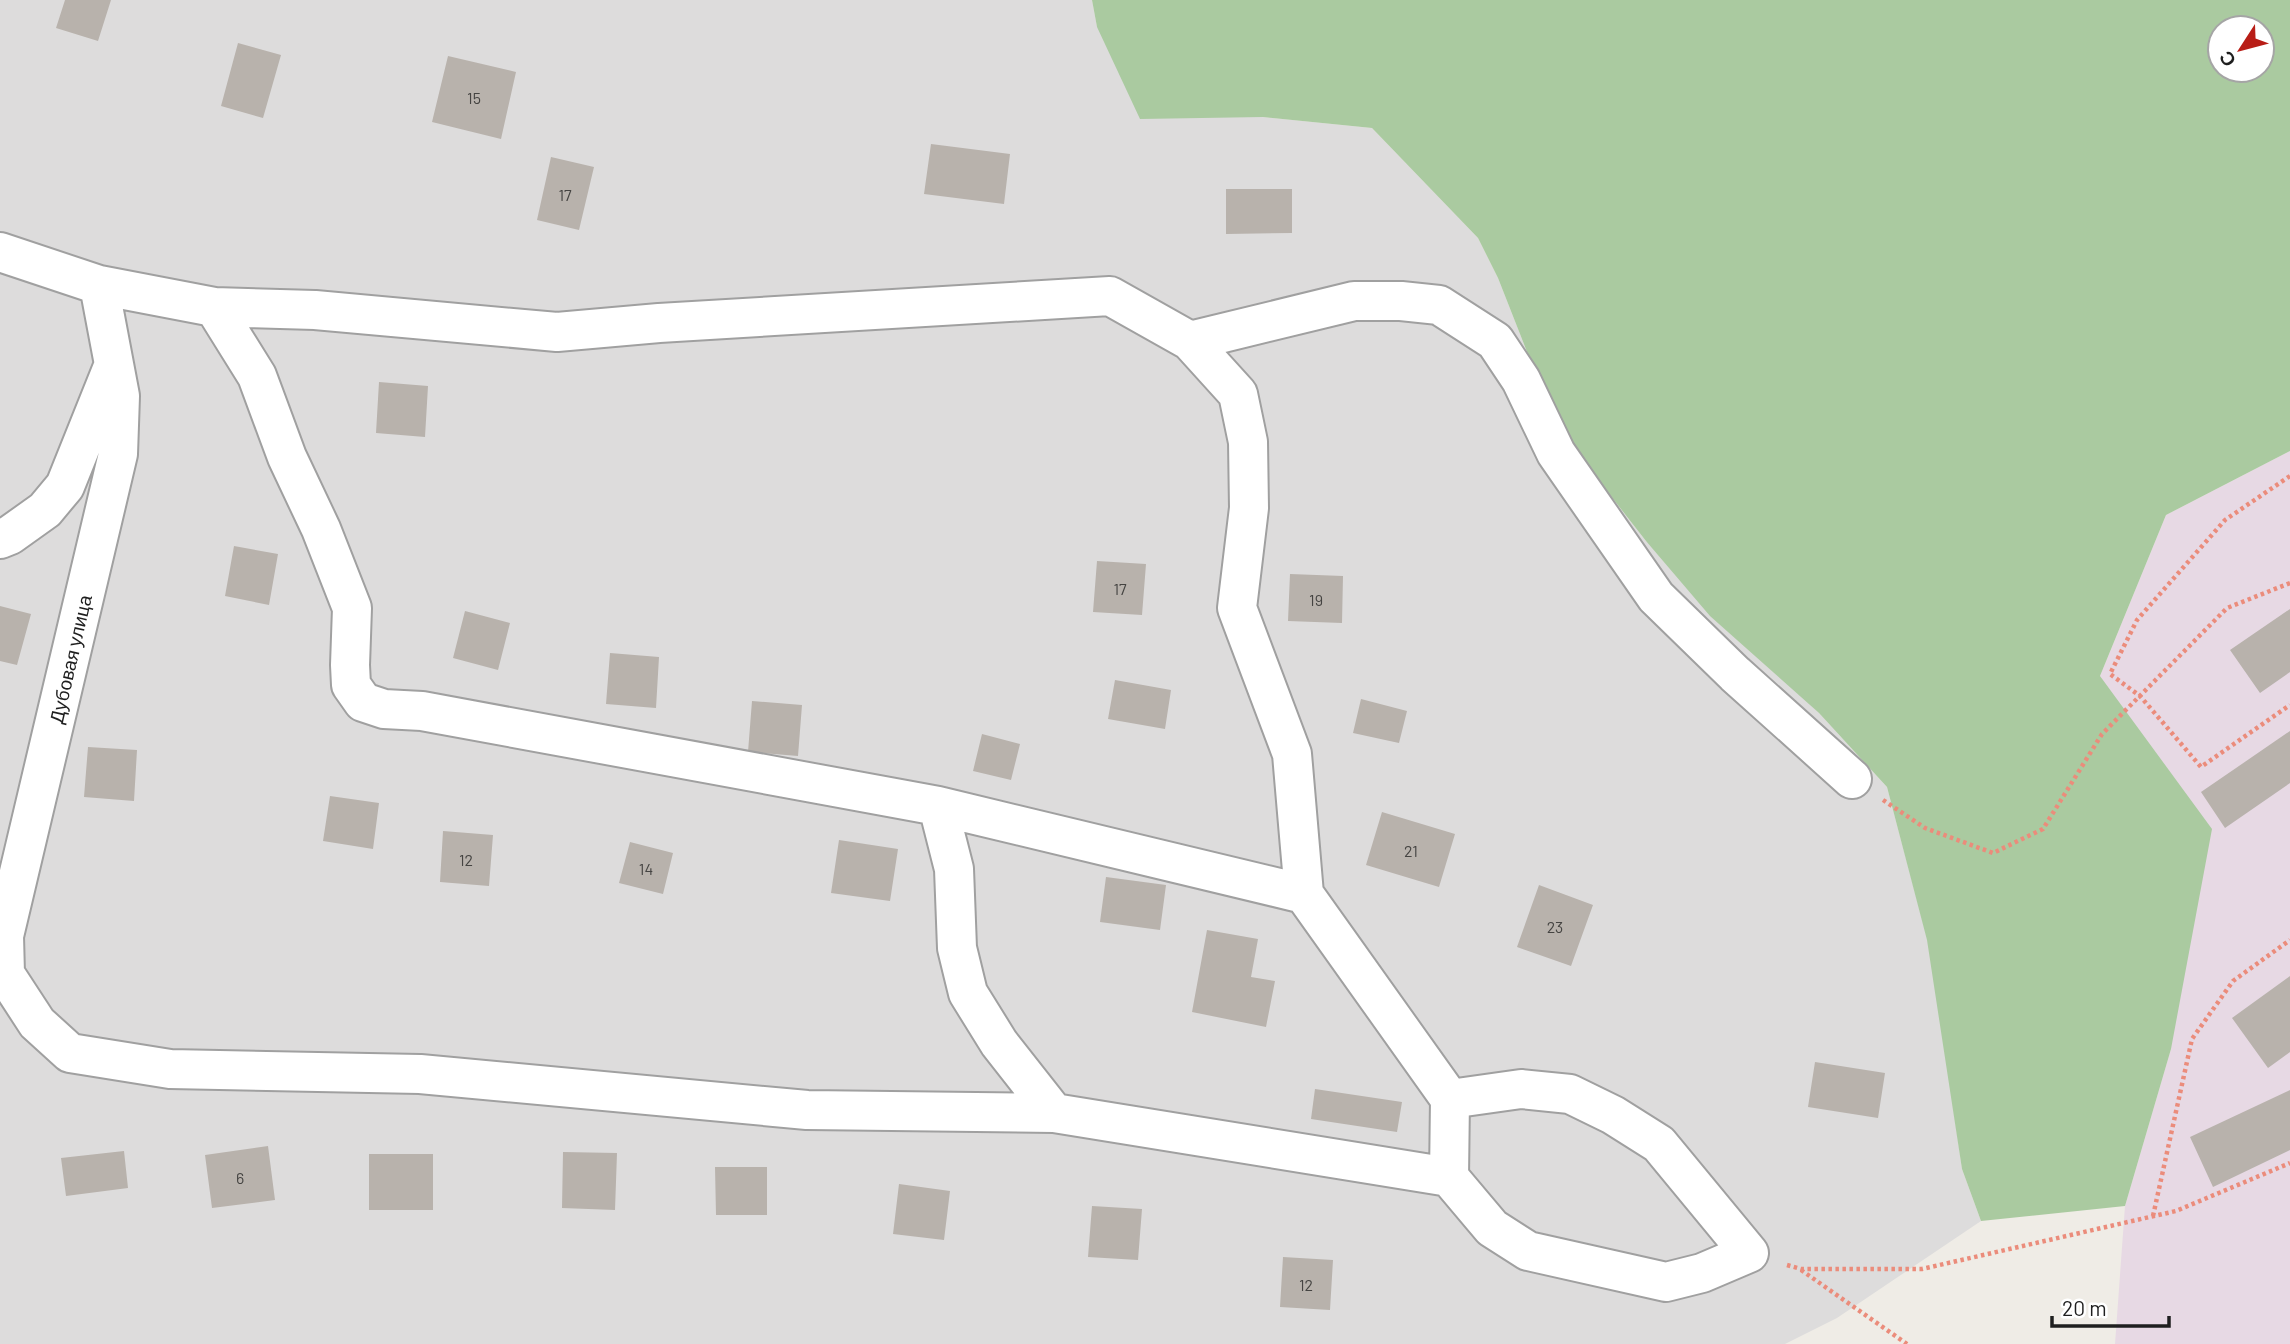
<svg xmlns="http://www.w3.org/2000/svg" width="2290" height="1344" font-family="Barlow,sans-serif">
	<rect width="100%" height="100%" fill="#efece6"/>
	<!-- residential -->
	<path fill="#dddcdc" d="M0 0H1092L1097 27 1263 117 1372 128 1478 238 1498 278 1529 357 1578 454 1646 541 1819 713 1887 787 1932 957 1962 1169 1981 1221 1837 1318 1785 1344H0Z"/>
	<!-- industrial -->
	<path fill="#e7d9e4" d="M2290 451V1344H2115L2125 1206 2171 1049 2100 676 2166 515Z"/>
	<!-- forest -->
	<path fill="#aacaa0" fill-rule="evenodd" d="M1092 0H2290V451L2166 515 2100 676 2212 829 2171 1049 2125 1206 1981 1221 1962 1169 1927 940 1887 787 1819 713 1710 616 1646 541 1578 454 1529 357 1498 278 1478 238 1372 128 1263 117 1140 119 1097 27ZM2220 28H2262V70H2220Z"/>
	<!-- building -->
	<path fill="#b8b2ac" d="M65 0H111L98 41 56 28Z
		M238 43 281 55 263 118 221 106Z
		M448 56 516 72 501 139 432 122Z
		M931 144 1010 154 1004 204 924 194Z
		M551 157 594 167 579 230 537 220Z
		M1226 189H1292V233L1226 234Z
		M379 382 428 386 425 437 376 433Z
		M234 546 278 554 269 605 225 596Z
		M1097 561 1146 564 1142 615 1093 612Z
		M1290 574 1343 576 1342 623 1288 621Z
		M0 606 31 614 17 665 0 661Z
		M2290 609V672L2260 693 2230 650Z
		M465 611 510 623 498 670 453 658Z
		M610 653 659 657 656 708 606 704Z
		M1115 680 1171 690 1165 729 1108 719Z
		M1361 699 1407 711 1399 743 1353 733Z
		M752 701 802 705 798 756 748 752Z
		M2290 731V783L2225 828 2201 792Z
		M982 734 1020 744 1011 780 973 771Z
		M88 747 137 750 134 801 84 797Z
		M330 796 379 803 373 849 323 841Z
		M1382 812 1455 834 1439 887 1366 865Z
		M443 831 493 835 489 886 440 882Z
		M839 840 898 849 890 901 831 893Z
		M630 842 673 853 663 894 619 883Z
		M1106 877 1166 885 1160 930 1100 922Z
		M1539 885 1593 905 1571 966 1517 947Z
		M1207 930 1258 939 1251 977 1275 981 1266 1027 1192 1012Z
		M2290 976V1052L2268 1068 2232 1018Z
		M1815 1062 1885 1073 1878 1118 1808 1107Z
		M1315 1089 1402 1102 1397 1132 1311 1119Z
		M2290 1090V1150L2213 1187 2190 1137Z
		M268 1146 275 1200 212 1208 205 1155Z
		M124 1151 128 1188 66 1196 61 1158Z
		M563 1152 617 1153 615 1210 562 1208Z
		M369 1154H433V1210H369Z
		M715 1167H767V1215H716Z
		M899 1184 950 1191 944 1240 893 1234Z
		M1092 1206 1142 1209 1138 1260 1088 1257Z
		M1283 1257 1333 1260 1330 1310 1280 1307Z"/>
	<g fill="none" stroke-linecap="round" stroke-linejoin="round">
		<!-- minor casing -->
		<g stroke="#a0a0a0" stroke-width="42">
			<path id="minor" d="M0 252 99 285 214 307 315 310 557 332 659 323 1110 296 1190 341 1354 301H1401L1439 305 1495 341 1521 380 1556 453 1656 597 1735 674 1852 779
				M99 285 120 396 118 454 4 936 5 974 37 1023 70 1053 170 1069 420 1074 807 1110 1054 1113 1449 1177
				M214 307 257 376 287 457 321 529 352 608 350 665 351 685 363 702 384 709 422 711 938 806 1304 894
				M1190 341 1238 394 1248 442 1249 508 1237 608 1292 754 1304 894 1450 1099 1521 1089 1570 1094 1613 1115 1659 1144 1749 1253 1702 1273 1666 1282 1528 1251 1492 1228 1449 1177 1450 1099
				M0 539 10 535 45 510 65 486 112 369
				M938 806 954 869 957 948 968 993 999 1043 1054 1113"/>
		</g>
		<!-- path -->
		<path stroke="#eb8c7b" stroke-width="4.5" stroke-dasharray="3.5 3.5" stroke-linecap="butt" d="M2290 476 2225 520 2137 620 2110 674 2140 696 2201 767 2290 705
			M1883 800 1925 828 1993 853 2043 829 2102 734 2227 608 2290 583
			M2153 1216 2192 1039 2233 981 2290 940
			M1787 1265 1801 1269H1922L2176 1211 2290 1163
			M1801 1270 1907 1344"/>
		<!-- minor -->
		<use href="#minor" stroke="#fff" stroke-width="38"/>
	</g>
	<g text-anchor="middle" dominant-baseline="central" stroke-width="7" stroke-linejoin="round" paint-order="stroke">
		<!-- number labels -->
		<g font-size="16" fill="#454442">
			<text x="474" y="97">15</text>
			<text x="565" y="194">17</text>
			<text x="1120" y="588">17</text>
			<text x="1316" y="599">19</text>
			<text x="1411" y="850">21</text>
			<text x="466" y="859">12</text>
			<text x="646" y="868">14</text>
			<text x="1555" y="926">23</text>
			<text x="240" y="1177">6</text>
			<text x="1306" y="1284">12</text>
		</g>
		<!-- street labels -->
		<g font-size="19" fill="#1f1f1f" stroke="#fff">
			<text transform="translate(70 659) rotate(-77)">Дубовая улица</text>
		</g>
	</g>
	<!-- north arrow -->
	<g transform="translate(2241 49) rotate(234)"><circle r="33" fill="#ffffff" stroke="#a5a5a5" stroke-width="2"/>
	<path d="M0-5L12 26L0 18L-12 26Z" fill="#b81d16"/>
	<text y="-10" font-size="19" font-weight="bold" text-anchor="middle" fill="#1f1f1f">С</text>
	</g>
	<!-- scale -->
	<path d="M2052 1316v10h117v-10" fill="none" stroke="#1f1f1f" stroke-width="3.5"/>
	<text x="2062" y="1316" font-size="21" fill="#1f1f1f" stroke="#ffffff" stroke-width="5" paint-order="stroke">20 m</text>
</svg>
